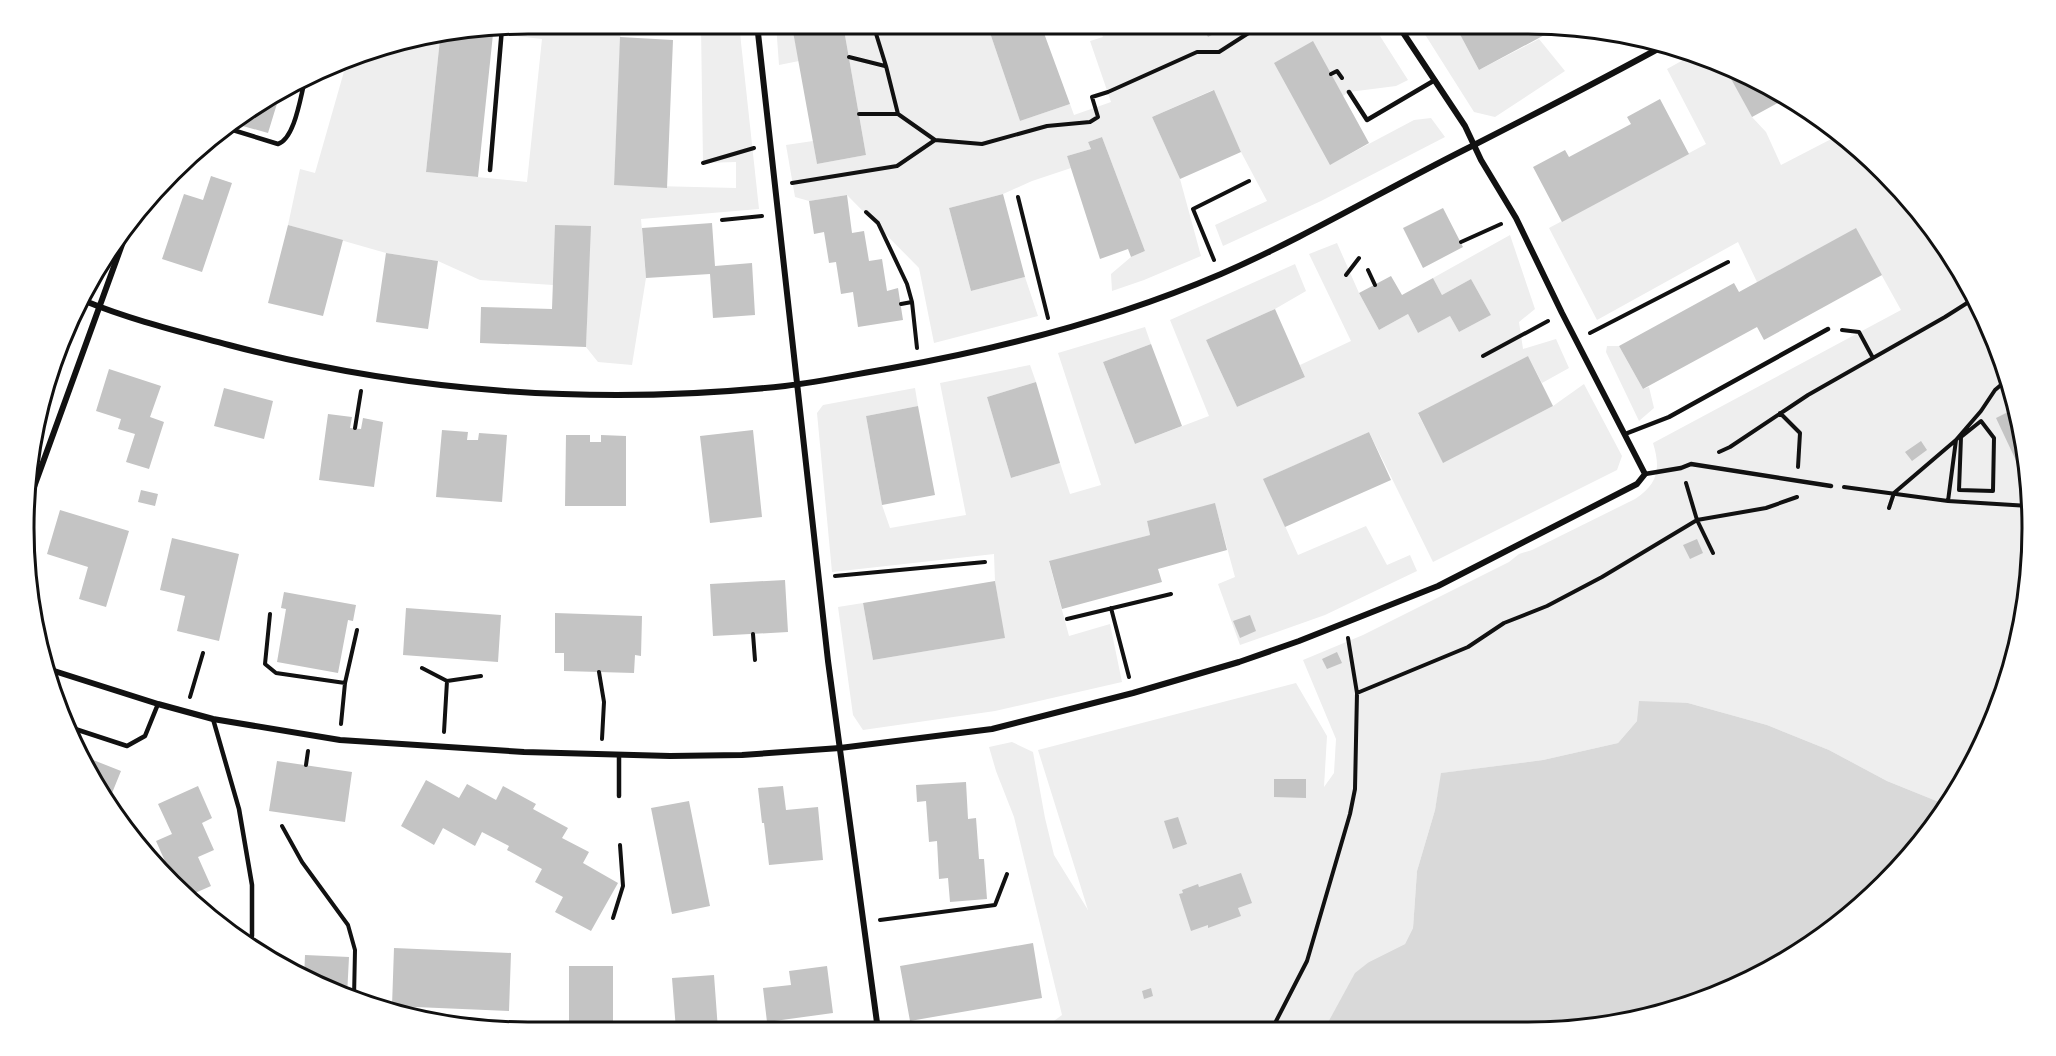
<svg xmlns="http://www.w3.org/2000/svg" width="2056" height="1056" font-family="'Work Sans',sans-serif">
	<rect width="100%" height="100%" fill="#fff"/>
	<!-- green -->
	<path fill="#eee" d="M528 24 621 25 614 185 736 188V162L703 163 701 27 739 24 759 209 641 219 646 278 632 365 598 362 586 347 590 226 553 285 480 280 438 261 386 253 288 225 300 169 315 173 347 61 366 51 440 39 426 172 527 182 542 39 516 36 517 26Z
		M776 24H801L792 26 799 61 779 65Z
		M843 24H987L1020 121 1070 104 1074 115 1111 102 1090 41 1103 37 1098 25H1201L1208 37 1231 25H1373L1408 80 1396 86 1349 92 1343 96 1331 164 1414 120 1431 118 1445 137 1321 201 1223 246 1215 225 1267 201 1241 152 1213 90 1152 117 1180 179 1201 256 1144 280 1112 291 1111 274 1131 257 1145 251 1102 137 1088 142 1091 149 1067 156 1071 168 1032 181 1003 194 949 208 971 291 1025 277 1038 316 934 343 919 268 847 195 809 201 795 197 786 145 813 141 817 164 866 155Z
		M1419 25H1455L1479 70 1539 39 1565 71 1495 117 1474 112Z
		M1694 54 1725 66 1752 117 1766 132 1781 165 1841 134 1907 196 1965 276 2005 366 2028 463 2031 561 2015 659 1980 751 1944 804 1887 781 1829 750 1767 725 1688 703 1637 721 1618 743 1543 760 1442 773 1435 810 1417 871 1413 928 1405 944 1369 962 1325 1028 1043 1029 1062 1015 1014 817 996 771 989 747 1012 742 1033 752 1045 818 1054 855 1088 910 1038 750 1296 683 1327 736 1324 787 1334 773 1336 739 1303 660 1363 635 1509 562 1519 554 1532 550 1635 499C1658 484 1661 469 1653 443L1901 310 1856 229 1757 282 1738 242 1597 320 1549 228 1706 144 1667 69Z
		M1510 235 1535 309 1519 322 1523 349 1556 339 1569 368 1542 383 1528 356 1418 414 1443 462 1553 406 1584 384 1622 456 1617 470 1433 562 1369 432 1264 479 1298 555 1366 526 1387 565 1410 555 1417 571 1325 615 1240 645 1218 584 1235 577 1215 504 1147 521 1150 535 1049 562 1069 636 1110 624 1122 682 995 711 863 730 853 715 838 607 863 603 873 660 1004 638 995 581 994 554 832 572 817 413 823 405 915 388 918 406 866 416 882 505 890 528 966 515 940 383 1030 365 1036 382 987 397 1011 478 1060 463 1070 494 1101 485 1058 353 1145 327 1151 344 1103 362 1135 444 1209 416 1170 320 1295 264 1306 291 1275 309 1206 340 1237 407 1305 377 1300 365 1351 341 1309 254 1337 243 1359 293 1379 330 1408 314 1418 333 1450 316 1459 332 1491 315 1471 279 1442 295 1433 278Z
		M1607 346H1619L1643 389 1649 387 1654 408 1639 421 1606 352Z"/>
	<!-- water -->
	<path fill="#d9d9d9" d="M1639 701 1688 703 1767 725 1829 750 1887 781 1944 804 1907 860 1835 928 1721 994 1594 1028H1513L1510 1026 1508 1028H1325L1355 973 1369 962 1405 944 1413 928 1417 871 1435 810 1441 773 1543 760 1618 743 1637 721Z"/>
	<!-- building -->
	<path fill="#c4c4c4" d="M801 24H843L866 155 817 164 792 26Z
		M987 24 1041 25 1070 104 1020 121Z
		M1201 25H1231L1208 37Z
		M1455 25H1563L1479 70Z
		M479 32 493 34 478 177 426 172 440 39Z
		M620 37 673 40 667 188 614 185Z
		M1313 41 1369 143 1330 165 1274 63Z
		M1724 66 1751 76 1787 98 1752 117Z
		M1214 90 1241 152 1180 179 1152 117Z
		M279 97 268 133 232 123 271 101Z
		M1660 99 1689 154 1562 222 1533 167 1565 150 1569 157 1631 124 1627 117Z
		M1102 137 1145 251 1131 257 1128 249 1100 259 1067 156 1091 149 1088 142Z
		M211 176 232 183 202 272 162 259 184 194 203 200Z
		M1003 194 1025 277 971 291 949 208Z
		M847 195 852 233 864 231 869 261 882 259 887 291 898 288 903 320 858 327 853 292 841 294 836 262 829 263 824 232 814 234 809 201Z
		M1443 208 1463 247 1423 268 1403 228Z
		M712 223 715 266 752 263 755 315 713 318 710 274 646 278 642 228Z
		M288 225 343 240 323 316 268 303Z
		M555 225 591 226 586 347 480 343 481 307 552 309Z
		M1856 228 1882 275 1764 340 1757 327 1643 389 1619 346 1734 283 1739 292Z
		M386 253 438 261 428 329 376 322Z
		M1391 276 1402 295 1433 278 1442 295 1471 279 1491 315 1459 332 1450 316 1418 333 1408 314 1379 330 1359 293Z
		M1275 309 1305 377 1237 407 1206 340Z
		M1151 344 1182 426 1135 444 1103 362Z
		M1528 356 1553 406 1443 463 1418 413Z
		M109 369 161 386 150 417 164 422 149 469 126 462 135 434 118 429 121 419 96 411Z
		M1036 382 1060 463 1011 478 987 397Z
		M224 388 273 401 264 439 214 426Z
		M918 406 935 495 882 505 866 416Z
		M2014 409 2028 463V465L2020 469 1996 418Z
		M328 414 352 417 350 428 361 429 363 418 383 422 374 487 319 480Z
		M442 430 468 432 467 440H478L479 433 507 435 502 502 436 497Z
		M753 430 762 517 710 523 700 436Z
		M1369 432 1391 480 1285 527 1263 479Z
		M566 435H590V442H601V435L626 436V506H565Z
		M1921 441 1927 450 1912 461 1905 452Z
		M141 490 158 494 155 506 138 502Z
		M1215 503 1227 550 1158 569 1162 582 1062 609 1049 561 1150 535 1147 521Z
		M60 510 129 531 106 607 79 599 88 567 47 554Z
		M172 538 239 554 219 641 177 631 185 596 160 590Z
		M1697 539 1703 553 1690 559 1683 545Z
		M785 580 788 632 713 636 710 584Z
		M995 581 1005 638 873 660 863 603Z
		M284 592 356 605 353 621 348 620 338 673 277 662 286 609 281 608Z
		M406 608 501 615 498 662 403 655Z
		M555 613 642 616 641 656 635 655 634 673 564 671V653H555Z
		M1250 615 1256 631 1240 638 1233 621Z
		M1337 652 1342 663 1327 669 1322 659Z
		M78 754 121 771 110 798Z
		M277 761 352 772 345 822 269 811Z
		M1274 779H1306V798L1274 797Z
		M426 780 459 798 467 784 496 800 503 786 536 804 533 809 568 828 562 838 589 852 583 863 618 883 591 931 555 912 563 897 535 882 542 869 507 850 509 846 482 832 475 846 443 828 434 845 401 826Z
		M966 782 968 819 976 818 979 859H984L987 899 950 902 948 878 939 879 937 841 929 842 926 801 917 802 916 785Z
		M198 786 212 818 202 823 214 850 198 857 211 886 195 893 200 905 171 884 162 871 168 868 156 841 172 834 158 804Z
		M783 786 786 810 818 807 823 860 769 865 764 823H762L758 788Z
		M689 801 710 906 672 914 651 808Z
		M1178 817 1187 844 1173 849 1164 821Z
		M1241 873 1252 903 1238 908 1241 916 1208 928V925L1191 931 1179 894 1183 893 1182 890 1198 884 1199 887Z
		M1033 943 1042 998 910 1021 900 966Z
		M394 948 511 953 509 1011 392 1006Z
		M305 955 349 957 347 996 304 979Z
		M569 966H613V1031H569Z
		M827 966 833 1013 767 1022 763 988 791 985 789 971Z
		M714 975 718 1030H676L672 978Z
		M1151 988 1153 996 1144 999 1142 991Z"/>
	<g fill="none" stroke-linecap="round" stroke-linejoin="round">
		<!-- path -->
		<path stroke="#111" stroke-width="4" d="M873 24 886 66 898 114 935 140 982 144 1047 126 1090 122 1098 117 1092 97 1108 92 1197 52H1219L1261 25
			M849 57 885 66
			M1331 74 1337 71 1342 78
			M859 114H898
			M703 163 754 148
			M792 183 897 166 935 140
			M1018 197 1048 318
			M866 212 878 223 907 284 912 302 917 348
			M722 220 762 216
			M1461 242 1501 224
			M1214 260 1193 209 1249 181
			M1368 270 1375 285
			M1346 275 1359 258
			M901 304 912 302
			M1842 330 1859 332 1873 358
			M1590 333 1728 262
			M1483 356 1548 321
			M1780 413 1800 433 1798 467
			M1981 421 1994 438 1993 491 1959 490 1961 437Z
			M355 428 361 391
			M1719 452 1730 447 1808 395 1945 317 1975 298
			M1686 483 1697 520 1713 553
			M1844 487 1948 501 2029 506
			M1948 501 1956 440
			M1889 508 1894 493 1956 440 1981 411 1995 390 2008 379
			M835 576 985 562
			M1111 608 1129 677
			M270 614 265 664 276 673 345 683
			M1067 619 1171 594
			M753 634 755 660
			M422 668 447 681 481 676
			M599 672 604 702 602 739
			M1357 693 1468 647 1504 623 1547 606 1602 577 1697 520 1766 508 1797 497
			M190 697 203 653
			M341 724 345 683 357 630
			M444 732 447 681
			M306 765 308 751
			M282 826 302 862 348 925 355 950 354 998
			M613 918 623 886 620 845
			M880 920 995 905 1007 874
			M1272 1029 1307 961 1350 814 1355 789 1357 693 1348 638"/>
		<!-- service -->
		<path stroke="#111" stroke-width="4.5" d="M1349 92 1367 120 1435 80
			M223 127 278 144C294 139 300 100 304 84
			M490 170 502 28
			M1625 434 1669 417 1828 329
			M1645 474 1681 468 1691 464 1831 486
			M213 719 239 809 252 885V936
			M69 727 127 746 145 736 158 704
			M619 755V796"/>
		<!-- minor -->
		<path stroke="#111" stroke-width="6" d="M757 24 828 661 878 1030
			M85 301C131 320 181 332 229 345 409 393 599 406 785 386 820 382 856 374 892 368 1004 348 1116 319 1221 274 1308 236 1389 187 1474 145 1539 112 1603 79 1667 44
			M26 509 128 228
			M51 670 158 704 213 719 340 740 524 752 670 756 742 755 840 748 992 729 1133 693 1239 662 1299 641 1438 586 1637 484 1645 474 1562 313 1516 218 1481 160 1465 126 1398 25"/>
	</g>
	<!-- crop -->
	<path d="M0 0H2056V1056H0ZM528 34H1528A494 494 0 0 1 2022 528V528A494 494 0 0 1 1528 1022H528A494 494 0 0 1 34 528V528A494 494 0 0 1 528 34Z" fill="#fff" fill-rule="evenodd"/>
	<path fill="none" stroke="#111" stroke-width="3" d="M528 34H1528A494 494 0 0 1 2022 528V528A494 494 0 0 1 1528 1022H528A494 494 0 0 1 34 528V528A494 494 0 0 1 528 34Z"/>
</svg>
